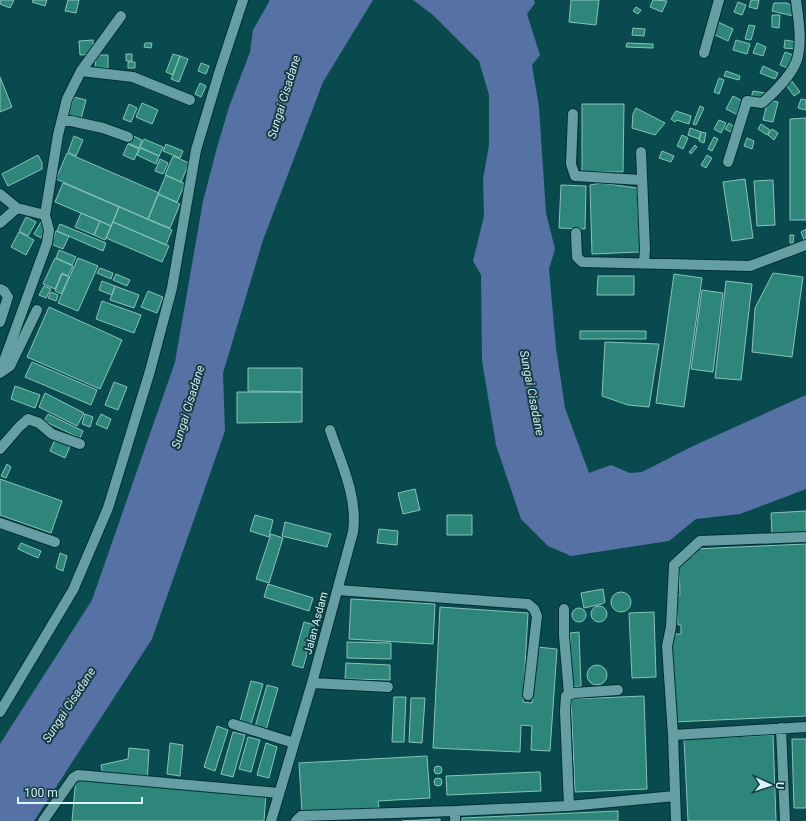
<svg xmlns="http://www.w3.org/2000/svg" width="806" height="821" font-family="Roboto,sans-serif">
	<rect width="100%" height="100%" fill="#094a4f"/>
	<!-- water -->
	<path fill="#5671a3" d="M270 0H373L323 82 263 240 223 373 225 431 152 639 34 821H0V744L92 600 175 362 203 201 218 144 229 107 250 52 253 30Z
		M413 0H534L535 3 527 14 540 55 532 65 539 107 546 213 555 249 549 269 556 348 565 408 589 473 611 465 630 473 642 472 693 446 806 395V489L740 514 696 519 669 541 571 556 548 546 521 519 496 445 482 361 481 275 473 261 484 216 483 179 489 145V95L479 61 433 15Z"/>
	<!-- building -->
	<path fill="#2e867a" stroke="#89c2b7" d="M1 0H14L10 8 0 4Z
		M33 0H47L45 6 32 2Z
		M68 0H79L76 13 65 11Z
		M571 0H599L596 25 569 22Z
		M653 0 667 1 662 12 650 7Z
		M751 0H759L757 9 749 7Z
		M738 2 746 5 742 15 734 12Z
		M774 3H787L795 8 793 16 772 11Z
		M636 7 641 10 638 14 633 11Z
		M772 15H780L779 28 772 27Z
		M718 22 733 29 728 41 713 34Z
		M749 25 755 26 751 40 745 39Z
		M633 28 645 29 644 36 632 35Z
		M93 40 94 54 80 55 79 41Z
		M736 40 750 44 747 54 733 50Z
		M785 40 797 42 796 49 784 48Z
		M145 43H152L151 48 144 47Z
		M627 43 653 44V48L626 47Z
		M757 43 766 47 763 56 753 53Z
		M785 52 796 56 790 69 780 65Z
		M126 54H132V61H126Z
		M173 54 180 56 173 75 166 72Z
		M96 55H108V68H95Z
		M180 56 188 59 179 82 171 79Z
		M128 62H135V68H128Z
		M201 63 209 66 206 74 198 71Z
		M763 66 778 73 775 79 760 73Z
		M726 71 740 76 739 80 724 76Z
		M0 77 12 107 0 112Z
		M719 78 724 80 719 94 714 92Z
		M792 81 800 92 794 96 786 85Z
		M200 83 206 86 201 97 195 94Z
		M753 91 765 93 764 100 751 98Z
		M733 96 746 103 740 116 726 109Z
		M74 97 86 100 81 119 68 116Z
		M801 99 806 100V110L798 108Z
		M768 100 778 102 773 122 763 120Z
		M142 103 158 110 152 124 136 117Z
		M129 104 137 108 131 122 123 119Z
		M582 104H624L623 172H582Z
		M700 106 704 108 696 125 693 124Z
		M636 108 665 123 655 135 632 128 633 114Z
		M676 111 691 116 689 124 677 120 675 122 671 119Z
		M806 118V220H790V119Z
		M719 120 726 123 721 133 714 129Z
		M729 123 736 128 733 133 725 129Z
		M761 124 770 130 767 135 758 129Z
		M690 128 701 132 699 139 688 135Z
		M772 129 778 133 774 140 768 135Z
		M701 132 706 133 704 143 699 141Z
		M131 135 142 140 139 148 128 143Z
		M682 135 688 138 683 149 677 146Z
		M74 136 83 140 76 156 68 152Z
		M714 137 718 139 712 151 708 149Z
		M747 138 754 141 752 149 744 146Z
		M144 139 163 147 159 156 140 147Z
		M128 144 139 149 134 160 123 155Z
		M166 144 183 151 180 158 163 151Z
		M695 145 697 147 691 154 689 152Z
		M140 148 159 156 156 164 137 155Z
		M662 151 674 156 671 162 659 158Z
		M67 153 159 193 148 219 56 179Z
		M38 155 42 163V169L8 186 2 174Z
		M707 155 712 158 706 168 701 165Z
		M173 156 189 163 181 182 165 175Z
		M160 159 168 163 163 174 155 171Z
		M166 175 185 184 177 202 158 194Z
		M745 179 753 238 732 241 723 182Z
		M773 180 775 225 757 226 754 181Z
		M63 183 119 207 111 226 55 202Z
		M601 183 637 188 640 252 592 254 590 185Z
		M561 185 586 186 585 229 559 228Z
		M158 194 180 204 170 228 148 219Z
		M119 207 172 230 166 245 113 222Z
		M81 213 100 221 94 235 75 227Z
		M26 217 36 222 28 236 19 231Z
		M100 221 111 226 105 240 94 235Z
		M41 222 48 226 41 238 34 234Z
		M113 222 169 246 162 262 106 238Z
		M60 224 106 243 103 251 57 231Z
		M806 229V239L804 240 801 232Z
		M56 231 69 236 63 249 51 244Z
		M19 232 34 240 26 255 11 247Z
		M790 235H794L793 243H790Z
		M59 250 76 257 72 265 56 258Z
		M55 258 73 266 68 276 62 273 55 289 43 284Z
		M78 258 98 266 78 311 58 303Z
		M100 268 113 273 111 279 97 273Z
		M773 273 803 277 792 357 752 352 755 308Z
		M62 274 69 277 61 294 55 291Z
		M116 274 130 280 127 286 113 280Z
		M674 274 702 278 684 407 656 403Z
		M598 276H634V295H597Z
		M102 281 115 286 112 295 99 290Z
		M726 281 752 284 741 380 715 378Z
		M44 286 51 289 46 298 39 295Z
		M115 286 139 295 134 308 110 300Z
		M702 290 723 293 713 372 691 369Z
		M148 291 163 297 157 313 141 307Z
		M51 292 58 295 56 301 48 298Z
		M102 301 141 315 134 333 96 319Z
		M49 307 122 340 100 389 27 357Z
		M580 331H646V339H580Z
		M605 342 659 344 649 407 628 405 602 396Z
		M32 362 97 390 91 405 25 377Z
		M248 368H302V392L248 391Z
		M114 382 127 387 118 410 105 405Z
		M15 386 40 395 35 408 11 399Z
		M237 392H302V422L237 423Z
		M45 393 84 413 77 426 39 407Z
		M48 414 83 431 80 438 44 421Z
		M85 414 93 417 90 427 82 424Z
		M101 414 111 419 107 429 96 424Z
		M56 437 71 444 65 458 50 451Z
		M7 464 11 467 6 478 1 476Z
		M0 479 62 501 51 533 0 515Z
		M415 489 420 510 403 514 398 493Z
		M806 511V534L772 535 771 513Z
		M255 515 273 520 269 537 250 531Z
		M447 515H472V535H447Z
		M285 522 331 534 327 547 282 536Z
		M379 529 398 531 397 545 377 543Z
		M271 534 283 538 269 583 256 579Z
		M21 543 41 551 38 558 18 549Z
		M806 544V716L673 722 670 645 674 634H681V625H678L676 596 680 595 679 565 687 556H693V549Z
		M60 553 67 556 63 571 56 568Z
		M268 584 313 598 309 611 264 597Z
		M603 589 605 602 602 604 584 608 581 593Z
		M611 602a10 10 0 1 1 20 0a10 10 0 1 1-20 0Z
		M351 599 435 604 433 644 349 639Z
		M591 614a8 8 0 1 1 16 0a8 8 0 1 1-16 0Z
		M440 607 528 613 523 702 532 703 537 647 557 649 550 751 531 750 532 726 521 725 520 752 433 748Z
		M572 615a7 7 0 1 1 14 0a7 7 0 1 1-14 0Z
		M654 612 656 677 632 678 629 613Z
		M304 622 315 625 303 668 292 665Z
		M579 632 581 686 572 687 570 633Z
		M347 642 391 643V659L347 658Z
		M346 663 390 665V680L345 679Z
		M587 675a10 10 0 1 1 20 0a10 10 0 1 1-20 0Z
		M251 681 263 684 251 724 240 721Z
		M267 685 278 688 266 730 255 727Z
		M644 696 647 789 575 792 571 699Z
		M394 697H406L404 742H392Z
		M411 698H425L422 743 409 742Z
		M217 726 228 730 215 771 204 767Z
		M233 732 245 735 233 777 221 774Z
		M773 735 776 821H688L684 739Z
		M248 737 260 740 251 772 239 769Z
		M792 739H806V808H794Z
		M170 743 183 745 180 776 167 774Z
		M266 743 277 747 269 778 257 775Z
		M129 748 149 750 147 783 266 793 264 821H72L76 777 104 780 101 765 128 759Z
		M427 756 430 798 378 801 379 808 302 812 299 763Z
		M434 770a4 4 0 1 1 8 0a4 4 0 1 1-8 0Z
		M537 772H540L541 791 447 795 446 776Z
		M434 782a4 4 0 1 1 8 0a4 4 0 1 1-8 0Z
		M618 811V821H462V818Z
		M440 819V821H402Z"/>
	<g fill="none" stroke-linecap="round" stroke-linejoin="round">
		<!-- minor casing -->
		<g stroke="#002f32" stroke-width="12">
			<path id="minor" d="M704 53 719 0
				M81 71 133 77 190 100
				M573 114 571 164 575 176 641 180
				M62 119 103 128 128 137
				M641 152 645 249 644 262
				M728 162 747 101 762 103C774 93 795 72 798 56 802 39 798 17 796 0
				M0 194 17 208 45 215 49 230 47 243 0 372
				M45 215 58 135 67 99 81 71 121 16
				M0 223 17 208
				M576 233 577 257 582 262 750 266 806 245
				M0 289 4 291 8 297 0 322
				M0 373 10 366 37 310
				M0 449 19 427 28 419 39 423 52 434 80 444
				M0 523 55 542
				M338 590 528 604 534 609 537 616 528 695
				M564 609V636L569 694
				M312 683 388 687
				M0 712 73 590 108 508 150 371 172 288 196 150 219 73 243 0
				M233 724 294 743
				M781 728 785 821
				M673 735 667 646 671 627 674 565 700 541 806 537
				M569 806 565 711 566 696 574 693 618 690
				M43 821 73 778 78 775 279 793
				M271 821 312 683 353 532C358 497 341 463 330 430
				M296 821 301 816 455 811
				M455 821V811L569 806 675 796
				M676 821 673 735 806 727"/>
		</g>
		<!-- minor -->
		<use href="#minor" stroke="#659ea3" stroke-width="10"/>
	</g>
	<g text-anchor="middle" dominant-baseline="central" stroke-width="4" stroke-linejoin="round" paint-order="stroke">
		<!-- street labels -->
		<g font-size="11" fill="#d7f4f6" stroke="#113e41">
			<text transform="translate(316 623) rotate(-75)">Jalan Asdam</text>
		</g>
		<!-- water labels -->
		<g font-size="12" font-style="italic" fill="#dae3f2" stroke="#113e41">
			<text transform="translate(284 97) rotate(-73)">Sungai Cisadane</text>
			<text transform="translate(532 393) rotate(79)">Sungai Cisadane</text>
			<text transform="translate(188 407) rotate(-73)">Sungai Cisadane</text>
			<text transform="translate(69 705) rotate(-57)">Sungai Cisadane</text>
		</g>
	</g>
	<!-- north arrow -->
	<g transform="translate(770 785) rotate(93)" stroke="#113e41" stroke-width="3" paint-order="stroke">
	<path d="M0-3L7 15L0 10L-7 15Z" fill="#d7f4f6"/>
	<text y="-6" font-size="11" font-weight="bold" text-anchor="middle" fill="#d7f4f6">U</text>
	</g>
	<!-- scale -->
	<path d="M18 797v6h124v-6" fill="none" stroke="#d7f4f6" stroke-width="2"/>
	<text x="24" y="797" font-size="12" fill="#d7f4f6" stroke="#113e41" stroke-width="3" paint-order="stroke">100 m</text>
</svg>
